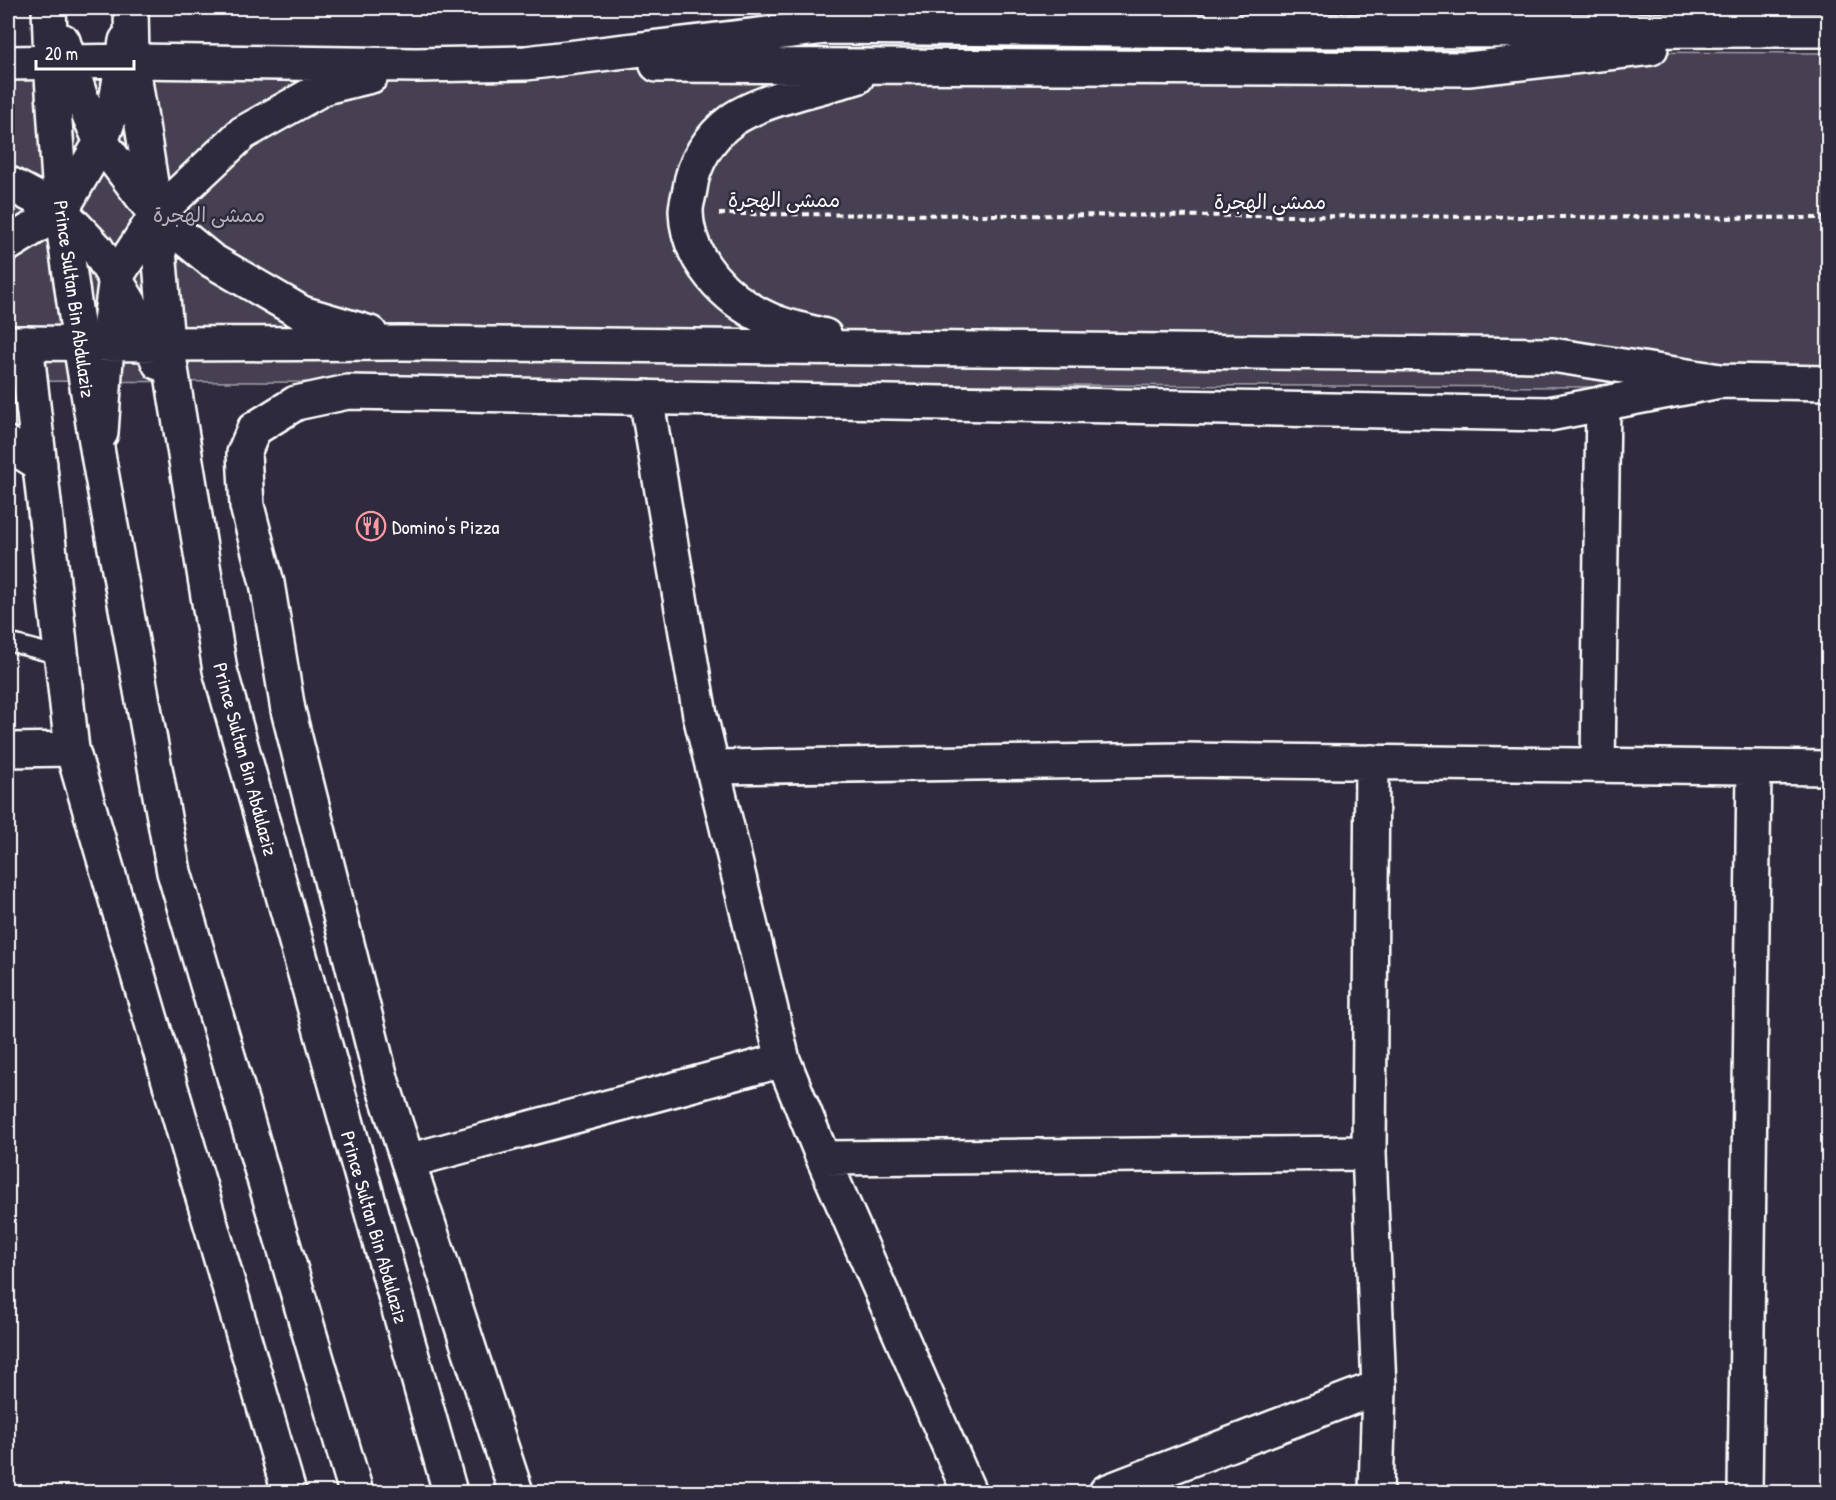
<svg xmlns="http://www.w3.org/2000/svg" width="1836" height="1500" font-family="'Patrick Hand','Playpen Sans Arabic',sans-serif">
	<rect width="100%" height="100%" fill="#2f2a3d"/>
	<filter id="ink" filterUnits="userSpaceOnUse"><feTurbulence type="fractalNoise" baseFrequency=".0167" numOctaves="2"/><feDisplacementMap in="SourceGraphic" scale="12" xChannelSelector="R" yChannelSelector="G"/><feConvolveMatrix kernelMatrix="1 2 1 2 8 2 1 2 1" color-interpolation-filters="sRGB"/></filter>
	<g filter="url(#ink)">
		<!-- green -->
		<path fill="#464152" stroke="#a2a0a8" stroke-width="1.5" d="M8 46 1828 53V388L8 381Z"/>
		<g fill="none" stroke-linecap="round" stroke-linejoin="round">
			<!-- service casing -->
			<g stroke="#fff" stroke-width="21">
				<path id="service" d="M8 642 61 656"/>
			</g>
			<!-- minor casing -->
			<g stroke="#fff" stroke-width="38">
				<path id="minor" d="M1156 8V30
					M1221 8 1222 31
					M26 343 72 749 289 1492
					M646 397 700 715 783 1060 823 1158 969 1492
					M8 444 40 464
					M8 750 72 749
					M1372 762 1369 1153 1379 1387 1376 1492
					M1598 765 1603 403
					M713 767 1182 760 1828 768
					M823 1158 1369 1153
					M408 1161 783 1060
					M1106 1492 1379 1387
					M1745 1492 1754 768"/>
			</g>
			<!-- tertiary casing -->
			<g stroke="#fff" stroke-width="38">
				<path id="tertiary" d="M63 41 80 95 101 142 156 215 211 260 302 313 370 333
					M8 63 132 61 416 65 526 63 825 27 1222 31 1828 30
					M657 65 1468 69 1651 48
					M8 183 61 211 97 249 143 325 159 363
					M8 244 61 211 101 142 117 96 126 41
					M825 336C807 331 785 327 768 319 726 300 687 260 686 211 686 204 689 196 690 189 693 163 710 136 732 120 760 100 822 87 857 77
					M8 343 167 344 404 343 1552 355 1720 381 1828 383
					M101 433 107 344 116 277 156 215 243 133 325 87 371 76
					M516 1492 382 1082 288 710 267 583 247 506 244 453 254 429 296 403 348 392 1549 414 1720 381"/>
			</g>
			<!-- secondary casing -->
			<g stroke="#fff" stroke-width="38">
				<path id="secondary" d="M49 8 51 62 61 211 80 344 99 460 174 872 356 1492
					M131 8 132 61 156 215 167 344 220 670 450 1492"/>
			</g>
			<!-- path -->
			<path stroke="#fff" stroke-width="4" stroke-dasharray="6 4.5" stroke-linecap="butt" d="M719 214 1828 218"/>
			<!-- service -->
			<use href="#service" stroke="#2f2a3d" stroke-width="16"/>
			<!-- minor -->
			<use href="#minor" stroke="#2f2a3d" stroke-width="33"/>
			<!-- tertiary -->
			<use href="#tertiary" stroke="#2f2a3d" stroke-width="33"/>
			<!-- secondary -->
			<use href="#secondary" stroke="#2f2a3d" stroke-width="33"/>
		</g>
	</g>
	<!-- icons -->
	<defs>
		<g id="restaurant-ring" transform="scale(1.5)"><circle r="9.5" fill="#2f2a3d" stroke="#ff9aa2" stroke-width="1.5"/><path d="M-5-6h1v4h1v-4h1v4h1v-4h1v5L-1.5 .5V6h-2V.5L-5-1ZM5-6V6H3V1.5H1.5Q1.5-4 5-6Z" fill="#ff9aa2"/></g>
	</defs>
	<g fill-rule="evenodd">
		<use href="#restaurant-ring" x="371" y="526"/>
	</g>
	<g text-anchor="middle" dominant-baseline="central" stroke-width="5" stroke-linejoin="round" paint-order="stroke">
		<!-- street labels -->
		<g font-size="20" fill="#fff" stroke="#2f2a3d">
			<text x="784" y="199">ممشى الهجرة</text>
			<text x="1270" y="201">ممشى الهجرة</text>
			<text transform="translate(75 299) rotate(82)">Prince Sultan Bin Abdulaziz</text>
			<text transform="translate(246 759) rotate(75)">Prince Sultan Bin Abdulaziz</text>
			<text transform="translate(375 1227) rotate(74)">Prince Sultan Bin Abdulaziz</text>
		</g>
		<!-- park labels -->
		<g font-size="20" fill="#b5b3ba" stroke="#2f2a3d">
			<text x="209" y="214">ممشى الهجرة</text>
		</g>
		<!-- poi labels -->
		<g font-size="20" fill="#fff" stroke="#2f2a3d" text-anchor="start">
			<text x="392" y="526">Domino's Pizza</text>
		</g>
	</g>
	<!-- margin -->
	<rect width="1836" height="1500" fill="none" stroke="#2f2a3d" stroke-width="30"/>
	<rect x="15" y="15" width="1806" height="1470" fill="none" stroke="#fff" stroke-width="2" filter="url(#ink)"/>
	<!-- scale -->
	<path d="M36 60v9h98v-9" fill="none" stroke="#ffffff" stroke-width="3"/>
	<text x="45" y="60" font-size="18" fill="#ffffff" stroke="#2f2a3d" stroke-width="4.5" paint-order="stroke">20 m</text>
</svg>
